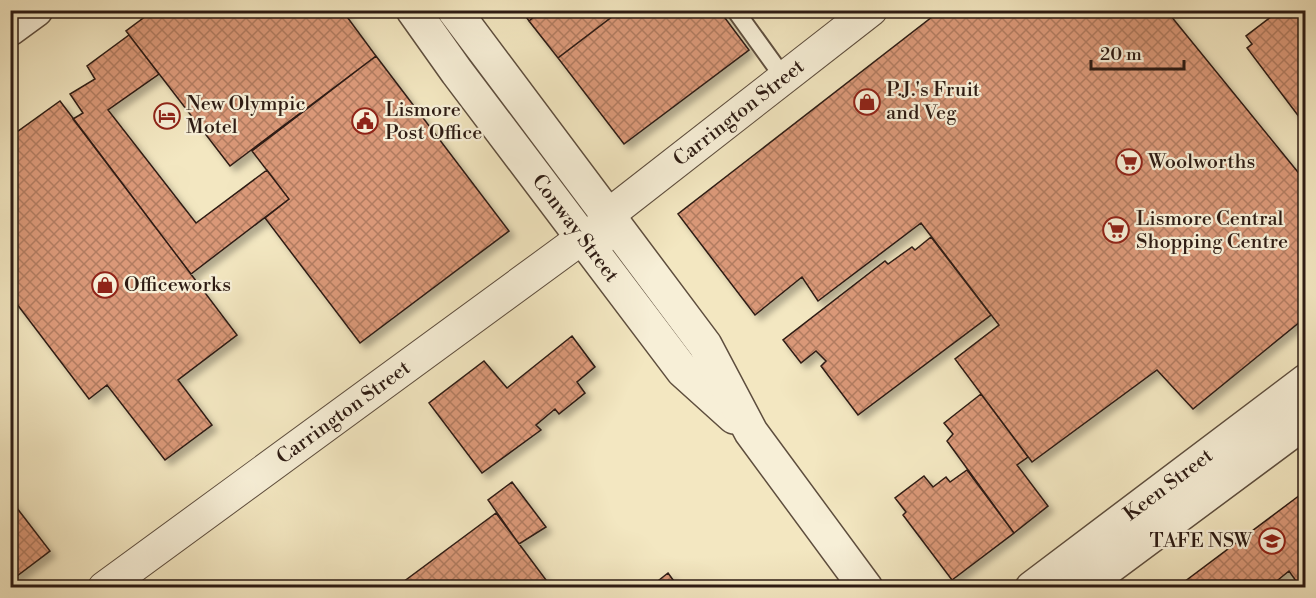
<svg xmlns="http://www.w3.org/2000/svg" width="1316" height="598" font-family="'Libre Bodoni',serif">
	<defs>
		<pattern id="building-cross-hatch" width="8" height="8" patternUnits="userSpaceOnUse" patternTransform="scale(1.5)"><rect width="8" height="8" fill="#da9878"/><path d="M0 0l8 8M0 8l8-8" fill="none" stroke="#b17b61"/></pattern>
		<filter id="shadow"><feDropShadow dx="5.5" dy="5.5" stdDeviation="3" flood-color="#0004"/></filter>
	</defs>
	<rect width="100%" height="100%" fill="#f3e7c1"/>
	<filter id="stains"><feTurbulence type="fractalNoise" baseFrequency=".00333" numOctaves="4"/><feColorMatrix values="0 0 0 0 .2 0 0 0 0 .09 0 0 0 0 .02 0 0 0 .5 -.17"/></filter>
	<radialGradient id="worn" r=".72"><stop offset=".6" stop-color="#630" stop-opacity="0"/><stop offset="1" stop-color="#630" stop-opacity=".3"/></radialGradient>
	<!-- building -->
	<path fill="url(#building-cross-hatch)" stroke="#2d1b13" stroke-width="1.5" filter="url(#shadow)" d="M154 10H342L376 56 230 166 126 31Z
		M521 10H542L529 21Z
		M542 10H621L558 58 529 21Z
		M621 10H719L749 50 624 144 558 58Z
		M941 10H1166L1306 182V317L1193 409 1157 370 1032 462 955 359 999 325 921 223 818 301 802 277 755 315 678 214Z
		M1280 10H1295L1306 25V126L1247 48 1252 44 1246 36Z
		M1295 10H1306V20L1303 22Z
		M129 35 159 74 108 110 196 223 267 170 289 199 191 274 73 119 83 113 70 94 95 79 87 66Z
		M376 56 509 231 360 343 265 218 289 199 252 151Z
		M60 101 237 335 178 380 212 425 165 460 107 385 89 399 10 295V137Z
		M931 237 991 315 858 415 821 366 826 361 816 351 801 363 783 340 885 261 888 264 912 247 915 250Z
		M572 336 595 367 577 382 585 393 559 414 555 409 536 425 541 430 482 473 429 403 484 361 507 388Z
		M981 394 1028 457 1017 465 1048 506 1014 533 947 441 953 434 944 423Z
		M967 470 1014 533 952 580 903 515 906 512 895 498 924 476 933 487 946 477 950 482Z
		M512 482 546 527 519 544 488 500Z
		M1300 495 1306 503V588H1301L1289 571 1268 588H1176Z
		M10 499 50 551 13 579 10 576Z
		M496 513 552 588H395Z
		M668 573 679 588H649Z"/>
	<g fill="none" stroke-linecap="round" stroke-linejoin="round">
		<!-- service casing -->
		<g stroke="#5e4e3e" stroke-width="20">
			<path id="service" d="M735 10 784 78"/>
		</g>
		<!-- minor casing -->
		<g stroke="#5e4e3e" stroke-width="34">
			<g id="minor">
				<path id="s1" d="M601 239 602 223 607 216 871 10"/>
				<path id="s2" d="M104 588 582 238"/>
			</g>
		</g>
		<!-- tertiary casing -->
		<g stroke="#5e4e3e" stroke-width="36">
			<g id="tertiary">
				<path id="s3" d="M413 10 457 72 683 371 734 417"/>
				<path d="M454 10 705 345 751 432 866 588"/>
				<path d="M10 29 36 10"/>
				<path id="s4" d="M1032 588 1306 381"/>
				<path d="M1081 588 1306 421"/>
			</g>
		</g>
		<!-- service -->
		<use href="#service" stroke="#f7efd7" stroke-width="16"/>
		<!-- minor -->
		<use href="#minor" stroke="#f7efd7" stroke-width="32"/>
		<!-- tertiary -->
		<use href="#tertiary" stroke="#f7efd7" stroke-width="33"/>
	</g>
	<!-- icons -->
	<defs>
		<g id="shop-ring" transform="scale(1.35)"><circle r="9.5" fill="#f7efd7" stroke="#8f2418" stroke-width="1.5"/><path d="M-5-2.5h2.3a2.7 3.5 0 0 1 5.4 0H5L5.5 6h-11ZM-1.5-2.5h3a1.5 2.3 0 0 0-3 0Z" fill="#8f2418"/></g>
		<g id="hotel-ring" transform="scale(1.35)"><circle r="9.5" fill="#f7efd7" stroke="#8f2418" stroke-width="1.5"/><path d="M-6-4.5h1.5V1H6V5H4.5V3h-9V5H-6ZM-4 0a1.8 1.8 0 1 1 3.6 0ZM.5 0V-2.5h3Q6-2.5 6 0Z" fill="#8f2418"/></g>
		<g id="civic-ring" transform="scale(1.35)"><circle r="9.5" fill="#f7efd7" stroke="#8f2418" stroke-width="1.5"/><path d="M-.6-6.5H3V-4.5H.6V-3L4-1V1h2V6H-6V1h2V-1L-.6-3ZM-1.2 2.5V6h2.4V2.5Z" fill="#8f2418"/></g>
		<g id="supermarket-ring" transform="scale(1.35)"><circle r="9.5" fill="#f7efd7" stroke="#8f2418" stroke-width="1.5"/><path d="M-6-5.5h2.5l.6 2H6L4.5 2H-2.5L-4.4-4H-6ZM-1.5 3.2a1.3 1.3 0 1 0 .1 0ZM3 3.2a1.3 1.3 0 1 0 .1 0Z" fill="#8f2418"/></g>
		<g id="university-ring" transform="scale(1.35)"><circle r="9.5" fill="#f7efd7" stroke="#8f2418" stroke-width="1.5"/><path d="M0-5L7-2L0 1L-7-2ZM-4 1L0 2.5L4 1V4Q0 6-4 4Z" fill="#8f2418"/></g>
	</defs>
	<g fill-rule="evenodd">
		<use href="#shop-ring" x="867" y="102"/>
		<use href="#hotel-ring" x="167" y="116"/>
		<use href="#civic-ring" x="365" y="121"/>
		<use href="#supermarket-ring" x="1129" y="162"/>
		<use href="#supermarket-ring" x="1116" y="230"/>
		<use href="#shop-ring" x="105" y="285"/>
		<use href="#university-ring" x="1272" y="541"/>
	</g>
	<g text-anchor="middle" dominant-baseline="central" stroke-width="4.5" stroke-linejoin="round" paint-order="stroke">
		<!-- poi labels -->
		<g font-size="20" fill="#2d1b13" stroke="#f7efd7" text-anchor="start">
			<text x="886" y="90">P.J.'s Fruit<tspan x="886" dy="23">and Veg</tspan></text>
			<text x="186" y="104">New Olympic<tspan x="186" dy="23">Motel</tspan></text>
			<text x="385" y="110">Lismore<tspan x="385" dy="23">Post Office</tspan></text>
			<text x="1148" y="162">Woolworths</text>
			<text x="1136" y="219">Lismore Central<tspan x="1136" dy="23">Shopping Centre</tspan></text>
			<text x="124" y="285">Officeworks</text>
			<text x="1252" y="541" text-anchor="end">TAFE NSW</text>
		</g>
		<!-- street labels -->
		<g font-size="20" fill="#2d1b13" stroke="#f7efd7">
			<text stroke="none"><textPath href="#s1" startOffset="192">Carrington Street</textPath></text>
			<text stroke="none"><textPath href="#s3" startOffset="272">Conway Street</textPath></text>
			<text stroke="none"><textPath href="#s2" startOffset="297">Carrington Street</textPath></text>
			<text stroke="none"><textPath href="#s4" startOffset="171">Keen Street</textPath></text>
		</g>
	</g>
	<!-- margin -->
	<rect width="1316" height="598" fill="none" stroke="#f3e7c1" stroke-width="36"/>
	<rect x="12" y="12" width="1292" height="574" fill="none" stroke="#2d1b13" stroke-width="3"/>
	<rect x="18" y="18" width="1280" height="562" fill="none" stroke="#2d1b13" stroke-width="1.5"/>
	<!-- scale -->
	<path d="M1091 60v9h93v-9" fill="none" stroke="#2d1b13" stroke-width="3"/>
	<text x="1100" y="60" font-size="18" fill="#2d1b13" stroke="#f7efd7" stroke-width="4.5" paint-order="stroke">20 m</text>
	<rect width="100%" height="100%" filter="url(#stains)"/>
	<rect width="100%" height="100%" fill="url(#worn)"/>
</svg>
